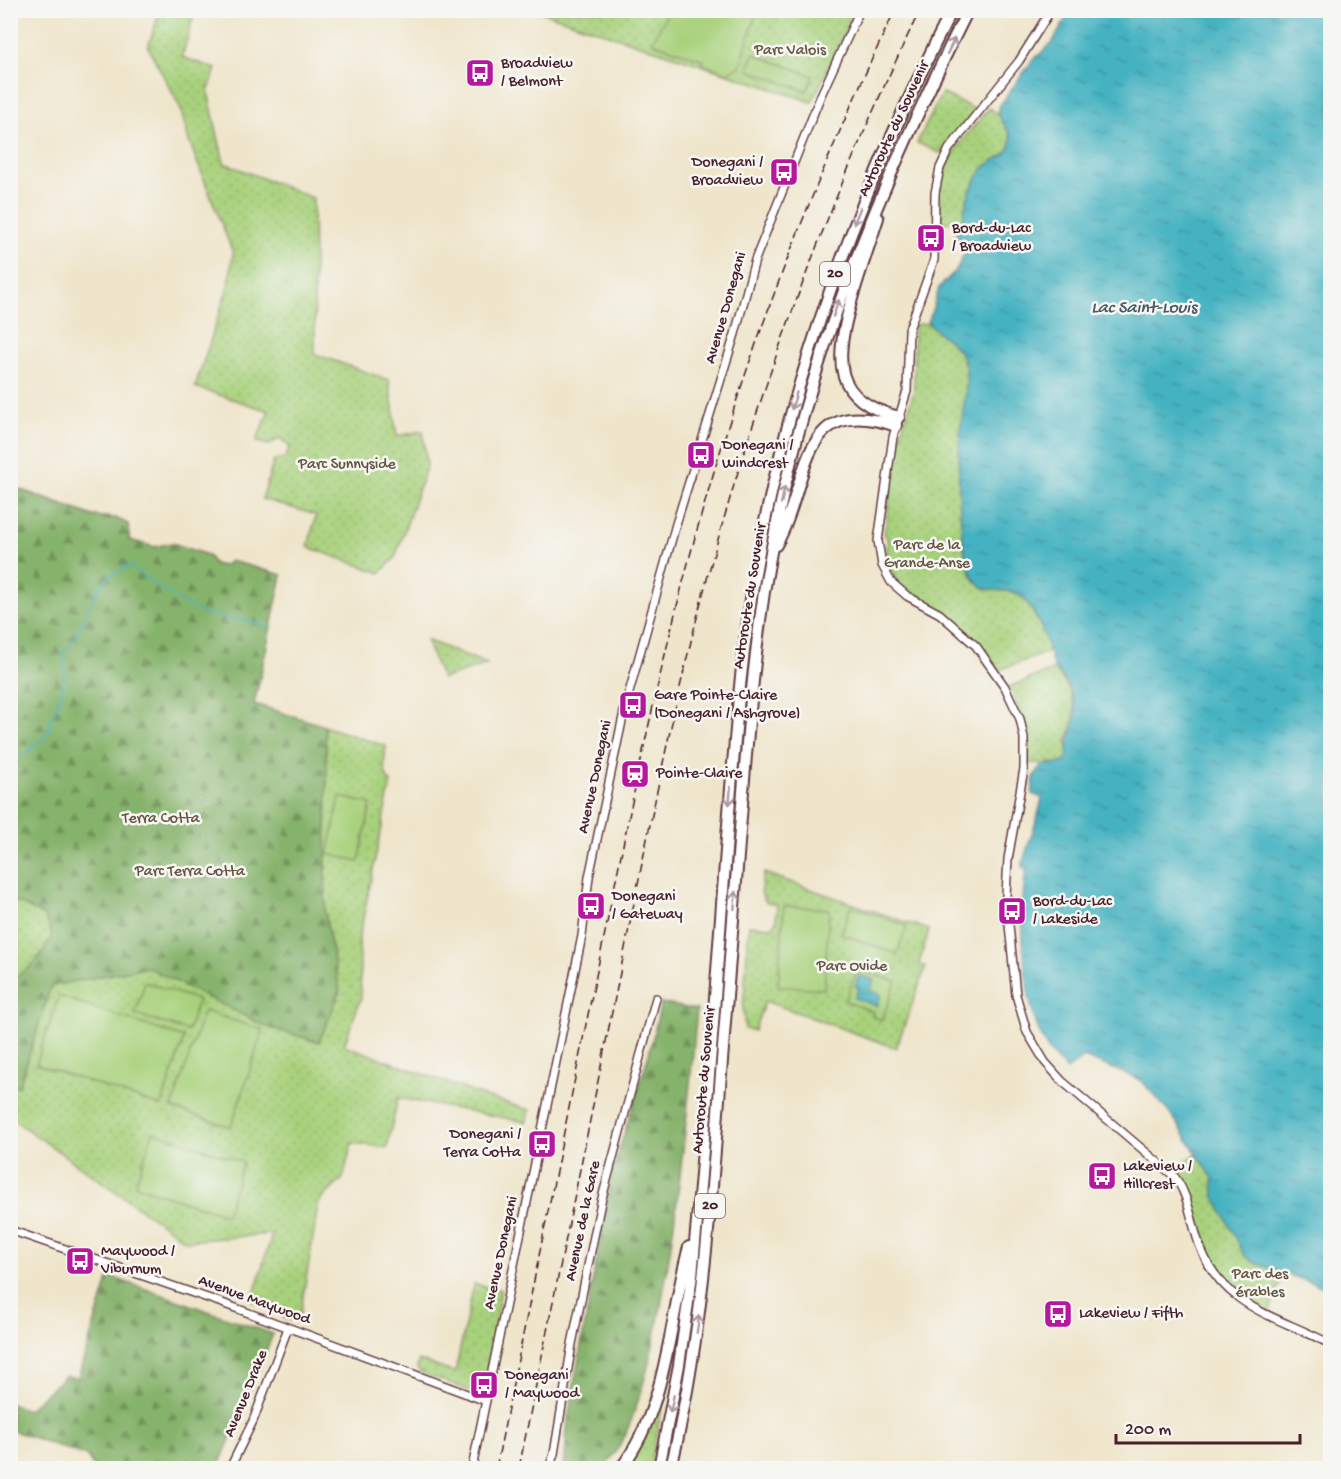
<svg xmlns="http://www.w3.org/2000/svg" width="1341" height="1479" font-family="'Gochi Hand',sans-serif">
	<defs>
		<pattern id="grass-dots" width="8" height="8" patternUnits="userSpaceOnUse" patternTransform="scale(1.5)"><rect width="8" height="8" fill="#a8d17c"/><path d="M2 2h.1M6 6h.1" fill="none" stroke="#92b36b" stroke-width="1.8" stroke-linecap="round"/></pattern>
		<pattern id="forest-firs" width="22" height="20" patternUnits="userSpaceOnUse" patternTransform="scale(1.5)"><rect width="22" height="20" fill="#86b36c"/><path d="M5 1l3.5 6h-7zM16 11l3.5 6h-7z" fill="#709159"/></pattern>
		<pattern id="water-ripples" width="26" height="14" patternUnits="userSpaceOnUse" patternTransform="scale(1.5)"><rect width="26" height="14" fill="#45b2c1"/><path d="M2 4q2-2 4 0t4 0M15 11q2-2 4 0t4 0" fill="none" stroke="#3c909d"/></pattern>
	</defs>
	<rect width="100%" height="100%" fill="#f6f6f2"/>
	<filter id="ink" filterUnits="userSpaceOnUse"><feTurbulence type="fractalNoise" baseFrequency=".0167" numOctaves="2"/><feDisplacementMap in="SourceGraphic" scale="12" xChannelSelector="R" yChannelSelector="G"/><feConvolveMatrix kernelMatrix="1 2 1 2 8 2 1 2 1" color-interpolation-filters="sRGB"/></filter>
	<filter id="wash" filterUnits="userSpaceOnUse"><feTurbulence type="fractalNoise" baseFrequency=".008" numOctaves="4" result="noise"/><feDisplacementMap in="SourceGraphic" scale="24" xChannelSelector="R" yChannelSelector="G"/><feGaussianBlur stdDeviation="1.35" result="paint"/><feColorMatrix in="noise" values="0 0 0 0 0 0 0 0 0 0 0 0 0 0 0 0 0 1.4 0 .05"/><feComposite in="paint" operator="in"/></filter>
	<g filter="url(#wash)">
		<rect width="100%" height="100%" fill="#efe5cb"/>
		<!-- grass -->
		<path fill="url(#grass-dots)" stroke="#797854" stroke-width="1.5" d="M160 11H195L182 57 216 69 208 92 224 163 313 198 315 354 389 380 397 436 423 431 427 465 395 558 380 573 308 547 316 515 262 499 274 460 285 458 290 447 280 438 269 445 256 442 269 411 195 387 229 284 233 253 189 141 180 107 148 47Z
			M538 11H855L812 102Z
			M942 93 976 110 940 153 917 143Z
			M989 108C1003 117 1021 140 1004 154 998 159 989 162 984 168 973 181 964 203 963 220L940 223C935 164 954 151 989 108Z
			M928 323C938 334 958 345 963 359 971 378 963 406 961 426 958 457 958 550 972 576 983 597 1004 585 1020 596 1029 601 1033 614 1038 622 1043 632 1048 640 1048 652L999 670 977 642 949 615 905 589 897 581 887 566V536L884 535 898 443 914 391V325Z
			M10 486 93 516 115 518 128 524 129 540 154 547 172 543 207 555 214 564 223 566 231 561 282 575 254 704 386 746C385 758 381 773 391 782L359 938 361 998 344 1045 486 1097 530 1110 526 1122 398 1098 387 1148 352 1143 343 1178 319 1202 299 1321 285 1319 277 1310 252 1301 272 1234 186 1241 11 1118Z
			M426 640 487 664 442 679Z
			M1055 669 1069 689 1075 708 1073 725 1067 740 1069 756 1062 763H1029L1027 728 1009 687Z
			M764 873 929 930 919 964 926 967 896 1048 765 1001 754 1031 745 1029 743 1010 749 925 772 927 776 922 777 905 766 902C757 891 763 884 764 873Z
			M1197 1153 1213 1178 1214 1195 1255 1263 1284 1272 1269 1313C1238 1299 1210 1268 1199 1235 1192 1211 1191 1190 1174 1170Z
			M474 1284 501 1290 484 1384 482 1389 475 1393 420 1372 417 1368 419 1360 455 1373Z
			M670 1342 675 1343 650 1468H624L637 1450Z"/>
		<!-- forest -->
		<path fill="url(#forest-firs)" stroke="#68694c" stroke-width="1.5" d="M10 486 93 516 115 518 128 524 129 540 154 547 172 543 207 555 214 564 223 566 231 561 282 575 254 704 325 726 327 774 325 913 340 992 319 1042 267 1027 147 967 51 986 19 1087 11 1084V977C30 973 44 952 52 935L45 916 17 902 11 904Z
			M661 1003 697 1010C688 1099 665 1417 602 1468H564L568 1418 612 1173 649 1054Z
			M109 1276 273 1334 218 1468H95L86 1456 11 1430V1404L28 1410 65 1376 78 1378Z"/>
		<!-- garden -->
		<path fill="#a8d17c" stroke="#797854" stroke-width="1.5" d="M669 11H757L740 66 727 73 702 64 703 60 652 42Z
			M754 54 813 76 807 91 748 70Z
			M340 797 371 804 359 861 328 854Z
			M784 906 829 909 824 989 778 986Z
			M851 906 907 926 897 954 841 934Z
			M857 970 896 981 882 1020 872 1016 873 1012 845 1001Z
			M145 982 198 1000 188 1031 135 1014Z
			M59 996 184 1038 161 1106 36 1064Z
			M204 1011 263 1030 231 1127 172 1108Z
			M153 1132 243 1162 226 1215 135 1185Z"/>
		<!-- water -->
		<path fill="url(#water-ripples)" stroke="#486876" stroke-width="1.5" d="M1071 10 1330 11V1289L1255 1263 1245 1256 1214 1195 1213 1178 1173 1117 1141 1080 1084 1057 1067 1070C1061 1063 1053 1056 1048 1049 1021 1006 1019 918 1026 869L1022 867C1027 843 1037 826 1042 798L1032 794 1034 777 1041 766 1062 763 1068 756C1066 739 1077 725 1075 708 1073 696 1068 684 1061 675 1058 671 1054 669 1053 665 1047 644 1041 619 1025 600 1007 578 979 609 967 561 958 524 957 463 961 425 963 406 971 377 963 358 958 345 938 334 928 323L939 288 957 269 965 252 955 230V221L963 220C964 203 973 181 984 168 992 159 1005 158 1010 147 1017 130 995 122 998 108L1032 61 1052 43Z
			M859 975 874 980 870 991 881 994 877 1006 855 998 859 988 855 986Z"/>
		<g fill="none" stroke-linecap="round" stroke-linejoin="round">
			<!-- stream -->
			<path stroke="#45b2c1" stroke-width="1.5" d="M10 763C24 755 37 745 47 734 51 729 49 722 52 716 62 698 68 674 63 653L75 638 94 596 109 576 129 565C142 576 187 608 203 613 225 620 247 619 271 627"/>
		</g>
	</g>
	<g filter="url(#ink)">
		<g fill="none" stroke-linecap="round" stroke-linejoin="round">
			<!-- minor casing -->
			<g stroke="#633d43" stroke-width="10">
				<path id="minor" d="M1051 10 1019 61 949 149 940 168 935 193 934 260 909 329 907 391 893 437 878 541 882 565 891 582 907 596 940 614 976 646 1005 687 1020 719 1024 738V769L1008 859 1006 895 1016 995 1027 1032 1045 1062 1062 1081 1174 1176C1190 1196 1191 1225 1201 1249 1225 1309 1280 1317 1330 1344
					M10 1230 222 1303 486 1401
					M230 1468 253 1421 288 1328
					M472 1468 582 936 589 877 625 707 676 524 735 334 755 260 821 95 860 10
					M549 1468 554 1454 572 1344 601 1202 656 998"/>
			</g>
			<!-- highway casing -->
			<g stroke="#633d43" stroke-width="14">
				<path id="highway" d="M878 218C869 246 859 274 851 302 835 360 831 400 899 417
					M776 545C811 483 796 391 896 426
					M621 1468C668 1407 669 1319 689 1247
					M659 1468 679 1365 692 1275C706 1129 716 983 727 837 735 741 741 646 759 551 795 361 864 182 952 10
					M671 1468C698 1355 708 1241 717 1125 725 1022 733 919 741 817 747 741 753 666 764 592 797 383 874 198 968 10"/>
			</g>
			<!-- minor -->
			<use href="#minor" stroke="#fff" stroke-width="7"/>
			<!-- highway -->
			<use href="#highway" stroke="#fff" stroke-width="10"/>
			<!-- rail -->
			<path stroke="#4a1f2b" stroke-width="1.5" stroke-dasharray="9 4.5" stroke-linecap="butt" d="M496 1468C533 1287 569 1105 607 923 634 791 661 660 697 530 747 351 815 178 895 10
				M519 1468C553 1302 587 1135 621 968 651 819 680 669 723 522 774 347 840 175 920 10"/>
		</g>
		<!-- one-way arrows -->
		<defs><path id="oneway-shaft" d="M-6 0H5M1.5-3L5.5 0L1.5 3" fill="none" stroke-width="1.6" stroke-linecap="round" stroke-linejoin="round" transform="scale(1.5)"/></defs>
		<g stroke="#ae9aa0">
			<use href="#oneway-shaft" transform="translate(951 46) rotate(-64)"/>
			<use href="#oneway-shaft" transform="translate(857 216) rotate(112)"/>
			<use href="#oneway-shaft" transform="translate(836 308) rotate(-71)"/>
			<use href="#oneway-shaft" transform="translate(794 401) rotate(106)"/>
			<use href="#oneway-shaft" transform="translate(783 495) rotate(-78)"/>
			<use href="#oneway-shaft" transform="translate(730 796) rotate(95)"/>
			<use href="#oneway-shaft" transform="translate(735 900) rotate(-86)"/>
			<use href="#oneway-shaft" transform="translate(698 1324) rotate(-82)"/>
			<use href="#oneway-shaft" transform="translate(672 1404) rotate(101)"/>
		</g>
	</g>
	<!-- icons -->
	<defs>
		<g id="bus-square" transform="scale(1.5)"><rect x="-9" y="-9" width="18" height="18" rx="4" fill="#b5179e" stroke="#f6f6f2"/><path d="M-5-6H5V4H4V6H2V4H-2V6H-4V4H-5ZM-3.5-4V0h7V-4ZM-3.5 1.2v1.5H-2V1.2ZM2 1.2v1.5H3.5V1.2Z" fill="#fff"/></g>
		<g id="station-square" transform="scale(1.5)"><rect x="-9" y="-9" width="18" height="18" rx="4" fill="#b5179e" stroke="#f6f6f2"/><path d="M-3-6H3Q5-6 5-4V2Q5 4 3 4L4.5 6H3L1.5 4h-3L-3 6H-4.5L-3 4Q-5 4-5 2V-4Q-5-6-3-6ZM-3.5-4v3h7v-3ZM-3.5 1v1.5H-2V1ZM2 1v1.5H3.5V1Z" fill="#fff"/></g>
	</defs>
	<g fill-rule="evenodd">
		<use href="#bus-square" x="480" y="73"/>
		<use href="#bus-square" x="784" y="172"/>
		<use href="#bus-square" x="931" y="238"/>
		<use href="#bus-square" x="701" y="455"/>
		<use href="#bus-square" x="633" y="705"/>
		<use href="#station-square" x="635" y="774"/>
		<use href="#bus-square" x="591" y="906"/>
		<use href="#bus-square" x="1012" y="911"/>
		<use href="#bus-square" x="542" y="1144"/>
		<use href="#bus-square" x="1102" y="1176"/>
		<use href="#bus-square" x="80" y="1261"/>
		<use href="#bus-square" x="1058" y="1314"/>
		<use href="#bus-square" x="484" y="1385"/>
	</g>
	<g text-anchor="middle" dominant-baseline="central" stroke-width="5" stroke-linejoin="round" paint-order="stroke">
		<!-- shield labels -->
		<g fill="#f6f6f2" stroke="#7e6067" stroke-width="1.5">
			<rect x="820" y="262" width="30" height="24" rx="4.5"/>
			<rect x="695" y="1194" width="30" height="24" rx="4.5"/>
		</g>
		<g font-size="15" font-weight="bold" fill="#4a1f2b">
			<text x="835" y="274">20</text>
			<text x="710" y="1206">20</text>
		</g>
		<!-- park labels -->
		<g font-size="16" fill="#665443" stroke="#f6f6f2">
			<text x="790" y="51">Parc Valois</text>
			<text x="347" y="465">Parc Sunnyside</text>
			<text x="927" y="546">Parc de la<tspan x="927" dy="18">Grande-Anse</tspan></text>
			<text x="161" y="819">Terra Cotta</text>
			<text x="190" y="872">Parc Terra Cotta</text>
			<text x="852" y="967">Parc Ovide</text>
			<text x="1260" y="1275">Parc des<tspan x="1260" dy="18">érables</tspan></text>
		</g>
		<!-- poi labels -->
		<g font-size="16" fill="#4a1f2b" stroke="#f6f6f2" text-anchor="start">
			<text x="501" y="64">Broadview<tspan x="501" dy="18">/ Belmont</tspan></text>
			<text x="763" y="163" text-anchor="end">Donegani /<tspan x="763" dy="18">Broadview</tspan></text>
			<text x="952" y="229">Bord-du-Lac<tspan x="952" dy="18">/ Broadview</tspan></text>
			<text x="722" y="446">Donegani /<tspan x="722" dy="18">Windcrest</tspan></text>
			<text x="654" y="696">Gare Pointe-Claire<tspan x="654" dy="18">(Donegani / Ashgrove)</tspan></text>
			<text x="656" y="774">Pointe-Claire</text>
			<text x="612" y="897">Donegani<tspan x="612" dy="18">/ Gateway</tspan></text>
			<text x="1033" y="902">Bord-du-Lac<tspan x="1033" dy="18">/ Lakeside</tspan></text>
			<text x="521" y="1135" text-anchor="end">Donegani /<tspan x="521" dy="18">Terra Cotta</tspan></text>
			<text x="1123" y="1167">Lakeview /<tspan x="1123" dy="18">Hillcrest</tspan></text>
			<text x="101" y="1252">Maywood /<tspan x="101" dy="18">Viburnum</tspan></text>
			<text x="1079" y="1314">Lakeview / Fifth</text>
			<text x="505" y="1376">Donegani<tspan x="505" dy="18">/ Maywood</tspan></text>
		</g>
		<!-- street labels -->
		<g font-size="16" fill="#4a1f2b" stroke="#f6f6f2">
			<text transform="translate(895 129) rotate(-65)">Autoroute du Souvenir</text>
			<text transform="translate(727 308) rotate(-74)">Avenue Donegani</text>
			<text transform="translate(751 596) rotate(-81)">Autoroute du Souvenir</text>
			<text transform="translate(596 777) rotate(-78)">Avenue Donegani</text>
			<text transform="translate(705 1080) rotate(-85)">Autoroute du Souvenir</text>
			<text transform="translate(584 1221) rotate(-78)">Avenue de la Gare</text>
			<text transform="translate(502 1253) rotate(-78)">Avenue Donegani</text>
			<text transform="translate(254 1301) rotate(20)">Avenue Maywood</text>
			<text transform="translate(247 1394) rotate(-68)">Avenue Drake</text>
		</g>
		<!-- water labels -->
		<g font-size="18" font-style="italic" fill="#485a67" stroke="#f6f6f2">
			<text x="1144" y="308">Lac Saint-Louis</text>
		</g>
	</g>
	<!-- margin -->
	<rect width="1341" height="1479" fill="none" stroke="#f6f6f2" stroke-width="36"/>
	<!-- scale -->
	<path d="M1116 1434v9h184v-9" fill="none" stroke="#4a1f2b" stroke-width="3"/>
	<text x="1125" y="1434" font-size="18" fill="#4a1f2b" stroke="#f6f6f2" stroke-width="4.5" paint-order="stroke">200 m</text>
</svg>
